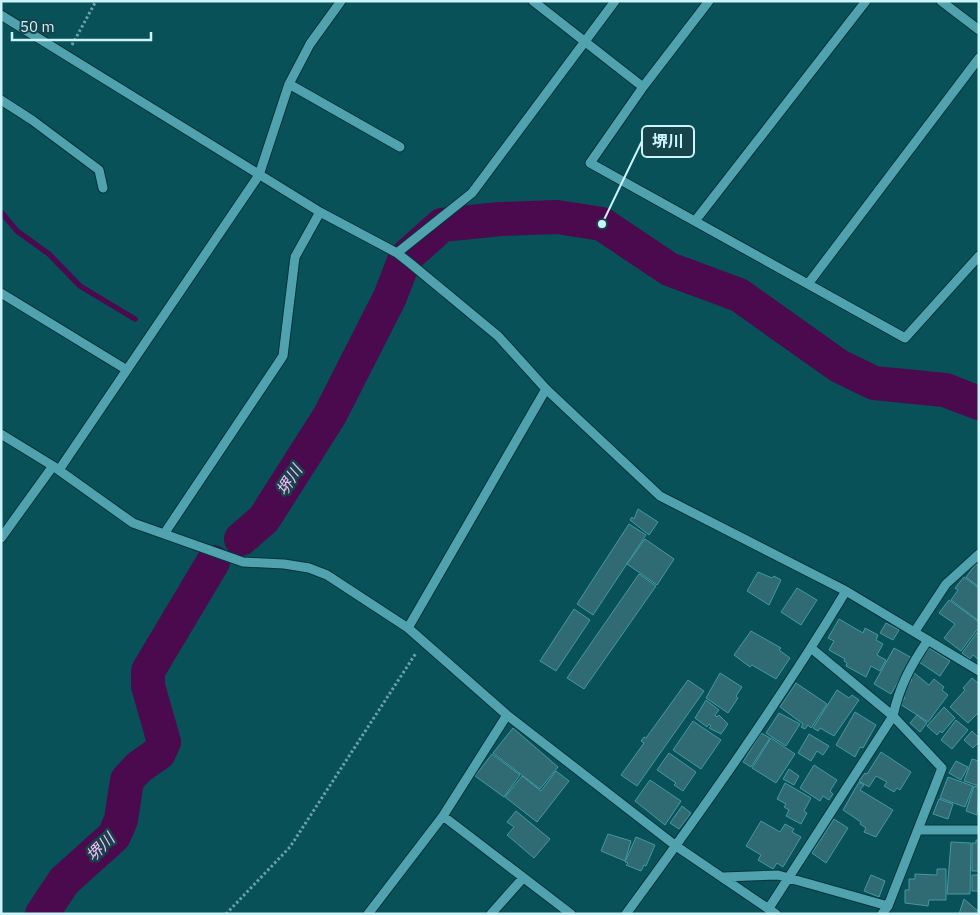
<svg xmlns="http://www.w3.org/2000/svg" width="980" height="915" font-family="'IBM Plex Sans','Noto Sans JP',sans-serif">
	<rect width="100%" height="100%" fill="#085159"/>
	<g fill="none" stroke-linecap="round" stroke-linejoin="round">
		<!-- stream -->
		<path stroke="#4b0a4d" stroke-width="5.5" d="M1 212 17 231 49 254 80 286 135 319"/>
		<!-- river -->
		<path stroke="#4b0a4d" stroke-width="34" d="M241 539 264 519 330 415 390 297 405 258 442 225 500 219 557 217 602 224 669 269 739 295 839 366 874 383 945 390 979 403
			M42 914 64 881 114 836 121 820 127 780 139 767 159 753 164 742 148 686V671L213 562"/>
	</g>
	<!-- building -->
	<path fill="#306b73" stroke="#4598a3" d="M638 509 658 522 649 535 630 520 632 517 634 519Z
		M629 524 646 535 593 615 577 604Z
		M645 539 674 559 657 585 627 564Z
		M976 564 979 566V587L966 577Z
		M758 572 772 578 774 576 781 580 769 605 747 591Z
		M639 574 656 586 584 689 567 678Z
		M964 577 979 588V621L951 600 958 590 955 588Z
		M797 588 817 600 801 625 781 612Z
		M949 600 979 622V627L961 651 944 638 955 624 939 613Z
		M574 609 590 620 556 671 540 661Z
		M839 619 863 633 865 628 878 635 876 640 883 644 877 655 886 660 880 671 871 666 866 677 846 666 847 663 844 661 845 659 829 650 834 641 828 638Z
		M886 623 899 630 893 640 880 633Z
		M979 630V660L973 655 970 659 962 653Z
		M751 631 781 648 779 650 790 658 776 679 752 665 750 667 734 655Z
		M894 648 912 658 891 694 874 684Z
		M929 648 950 661 940 676 919 662Z
		M913 672 929 685 934 679 944 687 942 690 948 695 928 722 900 704 905 698 901 695 912 680 909 677Z
		M720 673 742 687 736 696 738 698 728 713 706 698Z
		M972 678 979 684V712L968 723 950 707 965 690 963 688Z
		M688 680 704 691 637 786 621 775 644 743 641 741 644 737 646 738Z
		M796 683 827 704 811 728 808 725 805 729 801 727 803 724 780 707Z
		M837 690 849 698 852 695 859 700 834 736 820 728 818 731 813 728Z
		M706 700 719 710 715 715 717 717 719 715 728 724 721 734 709 728 711 726 709 724 707 727 695 718Z
		M944 707 955 718 942 733 940 731 937 735 927 726Z
		M855 712 876 725 863 748 860 747 855 757 836 745Z
		M779 713 800 724 786 746 766 733Z
		M917 715 927 723 920 732 910 723Z
		M956 720 968 730 952 749 941 740Z
		M693 721 721 740 701 769 673 750Z
		M513 728 558 767 540 789 493 753Z
		M972 731 979 738V742L973 748 964 740Z
		M761 733 770 738 751 767 743 762Z
		M809 734 829 746 823 755 817 751 811 761 798 753Z
		M771 738 795 754 776 783 752 768Z
		M881 752 911 772 900 790 897 788 894 792 884 786 887 782 876 776 869 787 859 781 865 773 867 774Z
		M669 753 696 772 683 791 674 785 676 783 657 770Z
		M492 754 520 775 504 797 475 776Z
		M972 759 979 761V786L964 781Z
		M956 761 968 767 961 780 949 773Z
		M814 765 837 780 830 791 833 794 829 800 823 796 820 801 800 788Z
		M789 769 799 776 794 785 783 779Z
		M556 771 569 781 537 822 505 797 522 776 541 791Z
		M948 777 973 786 965 807 940 798Z
		M650 780 681 801 665 825 635 801Z
		M859 782 864 785 860 790 893 810 876 837 864 832 866 828 860 824 861 822 843 810Z
		M785 783 811 798 804 811 807 813 801 824 786 816 789 810 784 807 786 804 777 799Z
		M974 786 979 788 977 815 966 811Z
		M939 799 953 804 948 819 933 814Z
		M682 806 691 813 679 829 670 823Z
		M516 811 550 839 534 858 507 835 514 827 507 822Z
		M834 819 848 828 826 863 812 853Z
		M761 821 780 832 785 824 794 829 792 832 801 837 783 867 777 863 773 869 758 860 761 855 746 846Z
		M608 834 631 841 625 861 601 851Z
		M636 837 655 845 646 866 644 865 641 871 626 865 628 863 625 862Z
		M976 840H979V871H972V843H976Z
		M951 842 971 843 970 894H947Z
		M937 869H946V900H929L928 906 905 903V890H909V879H915V874L937 875Z
		M871 875 885 881 879 897 864 891Z
		M972 875H979V891H972Z
		M964 899 979 912V914H959Z"/>
	<g fill="none" stroke-linecap="round" stroke-linejoin="round">
		<!-- minor casing -->
		<g stroke="#03343a" stroke-width="11">
			<path id="minor" d="M533 1 643 87
				M709 1 643 87 590 163 905 338 979 256
				M941 1 979 30
				M1 15 320 212 295 257 283 356 164 534
				M289 84 400 147
				M1 100 32 120 99 170 103 188
				M320 212 397 253 411 264 498 336 546 389 660 496 846 591 979 671
				M695 221 866 1
				M397 253 472 193 615 1
				M808 284 979 58
				M1 293 127 370
				M1 434 53 466 133 523 243 562 284 564 309 568 327 575 408 628 507 715 676 846 776 914
				M59 470 259 175 289 84 310 44 341 1
				M1 538 53 466
				M408 628 546 389
				M915 631 946 584 979 554
				M811 648 893 716 942 768 888 906 882 914
				M443 816 571 914
				M920 830H979
				M723 877 778 875 888 906
				M769 908 893 716C899 687 911 665 928 640
				M368 914 443 816 507 715
				M491 914 523 878
				M626 914C703 809 779 702 846 591"/>
		</g>
		<!-- path -->
		<path stroke="#6aa2a9" stroke-width="3" stroke-dasharray="2.5 2.5" stroke-linecap="butt" d="M72 45 96 1
			M226 914 290 847 416 653"/>
		<!-- minor -->
		<use href="#minor" stroke="#50a3ae" stroke-width="9"/>
	</g>
	<g text-anchor="middle" dominant-baseline="central" stroke-width="5" stroke-linejoin="round" paint-order="stroke">
		<!-- water labels -->
		<g font-size="16" font-style="italic" fill="#fbbafa" stroke="#17444a">
			<text transform="translate(289 480) rotate(-57)">堺川</text>
			<text transform="translate(100 847) rotate(-45)">堺川</text>
		</g>
	</g>
	<!-- callouts -->
	<path fill="none" stroke="#cdf4fa" stroke-width="2" d="M602 224L642 141"/>
	<circle fill="#cdf4fa" stroke="#17444a" stroke-width="2" cx="602" cy="224" r="5"/>
	<rect fill="#17444a" stroke="#cdf4fa" stroke-width="2" x="642" y="126" width="52" height="31" rx="5"/>
	<g font-size="16" text-anchor="middle" font-weight="bold" fill="#cdf4fa">
		<text x="668" y="147">堺川</text>
	</g>
	<!-- border -->
	<rect width="980" height="915" fill="none" stroke="#cdf4fa" stroke-width="5"/>
	<!-- scale -->
	<path d="M12 32v8h139v-8" fill="none" stroke="#cdf4fa" stroke-width="2.5"/>
	<text x="20" y="32" font-size="15" fill="#cdf4fa" stroke="#17444a" stroke-width="4" paint-order="stroke">50 m</text>
</svg>
